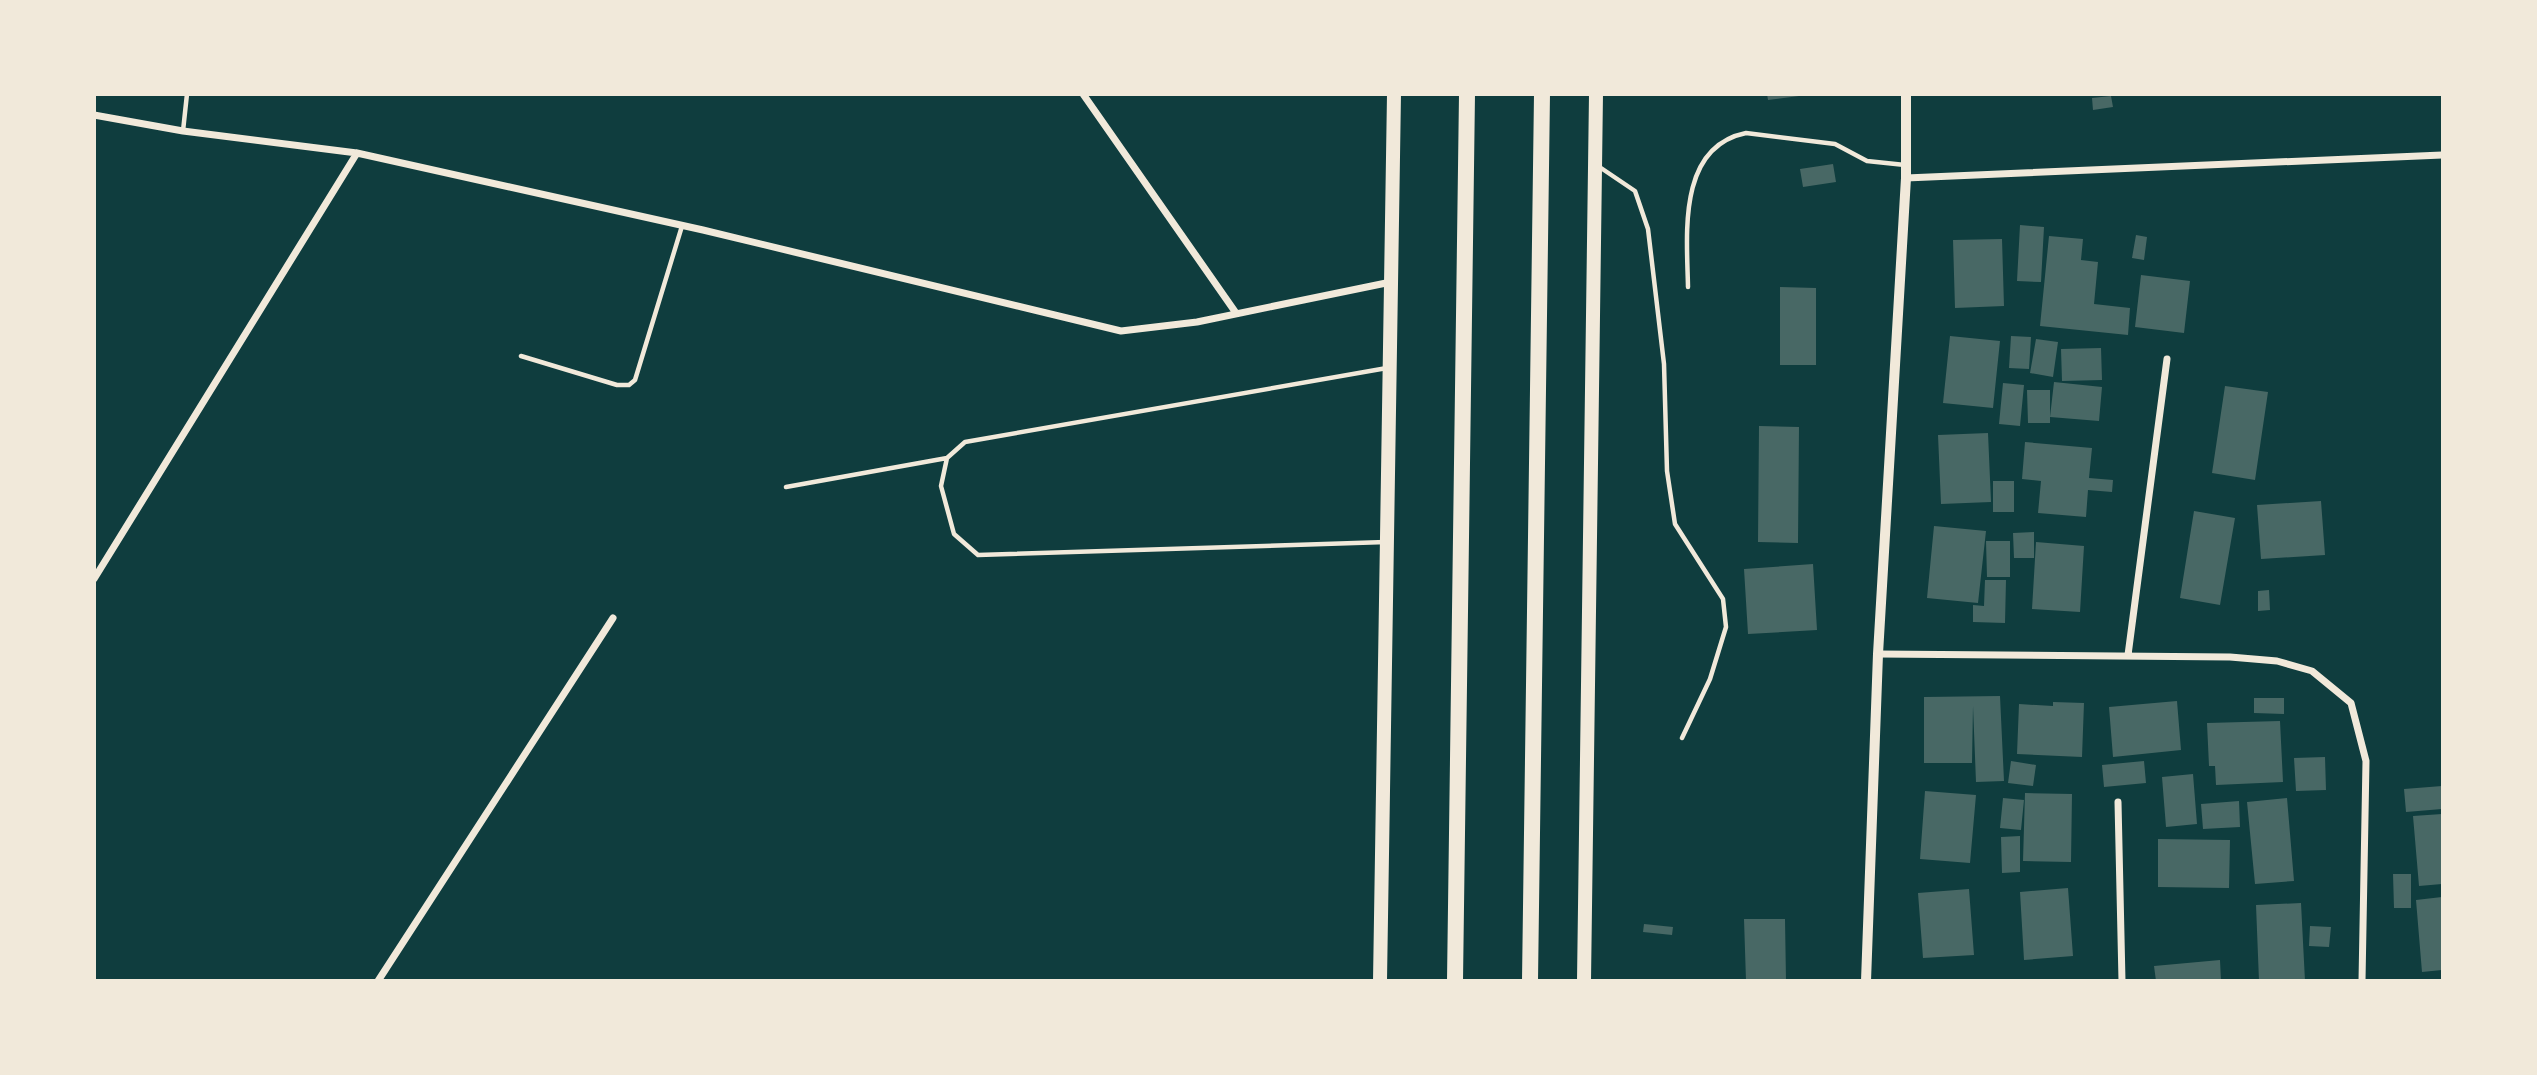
<svg xmlns="http://www.w3.org/2000/svg" width="2537" height="1075" font-family="'Fira Sans Condensed',sans-serif">
	<rect width="100%" height="100%" fill="#0f3d3e"/>
	<!-- building -->
	<path fill="#486865" d="M1767 94H1799V96L1768 100Z
		M2111 96 2113 107 2093 110 2092 98Z
		M1833 164 1836 182 1803 187 1800 169Z
		M2020 225 2044 227 2041 282 2017 281Z
		M2136 235 2147 237 2144 260 2132 258Z
		M2049 236 2083 239 2081 260 2098 262 2094 304 2130 308 2128 335 2040 326Z
		M2002 239 2004 306 1955 308 1953 240Z
		M2141 275 2190 281 2184 333 2135 327Z
		M1780 287 1816 288V365H1780Z
		M1950 336 2000 341 1993 408 1943 403Z
		M2011 336 2031 337 2029 369 2009 368Z
		M2036 339 2058 342 2053 377 2030 373Z
		M2101 348 2102 380 2062 381 2061 349Z
		M2054 382 2102 387 2099 421 2050 417Z
		M2003 383 2024 385 2020 426 1999 424Z
		M2225 386 2268 392 2255 480 2212 473Z
		M2027 390H2050V423H2028Z
		M1759 426 1799 427 1798 543 1758 542Z
		M1988 433 1991 502 1941 504 1938 435Z
		M2025 442 2092 448 2089 478 2113 480 2112 492 2088 490 2086 517 2038 513 2041 481 2022 479Z
		M1993 481H2014V512H1993Z
		M2321 501 2325 555 2261 559 2257 505Z
		M2194 511 2235 518 2220 605 2180 598Z
		M1934 526 1986 531 1978 603 1927 598Z
		M2034 532V558H2014L2013 533Z
		M1986 541H2010V577H1987Z
		M2036 542 2084 546 2080 612 2032 609Z
		M1813 564 1817 630 1748 634 1744 569Z
		M1985 580H2006L2005 623 1973 622V605L1984 606Z
		M2269 590 2270 610 2258 611V591Z
		M2000 696 2004 781 1976 782 1973 706 1972 763H1924V697Z
		M2254 698H2284V714L2254 713Z
		M2177 701 2181 750 2113 757 2109 707Z
		M2053 702 2084 703 2082 757 2017 754 2019 704 2053 706Z
		M2280 721 2283 782 2216 785 2215 766H2209L2207 723Z
		M2325 757 2326 790 2296 791 2294 758Z
		M2011 761 2036 765 2033 786 2008 783Z
		M2144 761 2146 783 2104 787 2102 765Z
		M2193 774 2197 824 2166 827 2162 777Z
		M2442 786V809L2406 812 2404 789Z
		M1925 791 1976 795 1970 863 1920 859Z
		M2025 793 2072 794 2071 862 2023 861Z
		M2003 798 2024 800 2021 830 2000 828Z
		M2287 798 2294 881 2255 884 2247 802Z
		M2239 801 2240 827 2203 829 2201 804Z
		M2442 814V884L2419 886 2413 816Z
		M2020 836V872L2002 873 2001 837Z
		M2158 839 2230 840 2229 888 2158 887Z
		M2393 874H2411V908H2394Z
		M2068 888 2073 956 2024 960 2020 892Z
		M1969 889 1974 955 1923 958 1918 893Z
		M2442 897V970L2422 972 2416 900Z
		M2301 903 2305 981H2259L2256 905Z
		M1744 919H1785L1786 981H1746Z
		M1644 924 1673 927 1672 935 1643 932Z
		M2310 926 2331 927 2329 947 2309 946Z
		M2220 960 2221 981H2156L2154 966Z"/>
	<g fill="none" stroke-linecap="round" stroke-linejoin="round">
		<!-- service -->
		<path stroke="#f1e9da" stroke-width="4.5" d="M183 131 187 94
			M1598 166 1635 191 1648 229 1664 364 1667 471 1675 524 1723 599 1726 627 1710 679 1682 738
			M1688 287C1687 235 1677 147 1746 133L1835 144 1867 161 1905 165
			M521 356 617 385H629L635 380 682 226
			M786 487 947 458
			M1386 542 978 555 954 534 941 486 947 458 965 442 1387 368"/>
		<!-- minor -->
		<path stroke="#f1e9da" stroke-width="7" d="M1083 94 1236 313
			M94 115 183 131 357 153 703 230 1121 331 1197 322 1391 282
			M1906 178 2442 155
			M94 579 357 153
			M1878 654 2230 657 2277 661 2312 671 2351 703 2366 761 2362 981
			M2128 655 2167 359
			M2118 802 2122 981
			M378 981 613 618"/>
		<!-- tertiary -->
		<path stroke="#f1e9da" stroke-width="10" d="M1866 981 1878 654 1906 178V94"/>
		<!-- trunk -->
		<path stroke="#f1e9da" stroke-width="14" d="M1380 981 1394 94
			M1584 981 1596 94"/>
		<!-- motorway -->
		<path stroke="#f1e9da" stroke-width="16" d="M1455 981 1467 94
			M1530 981 1542 94"/>
	</g>
	<!-- border -->
	<rect width="2537" height="1075" fill="none" stroke="#f1e9da" stroke-width="192"/>
</svg>
